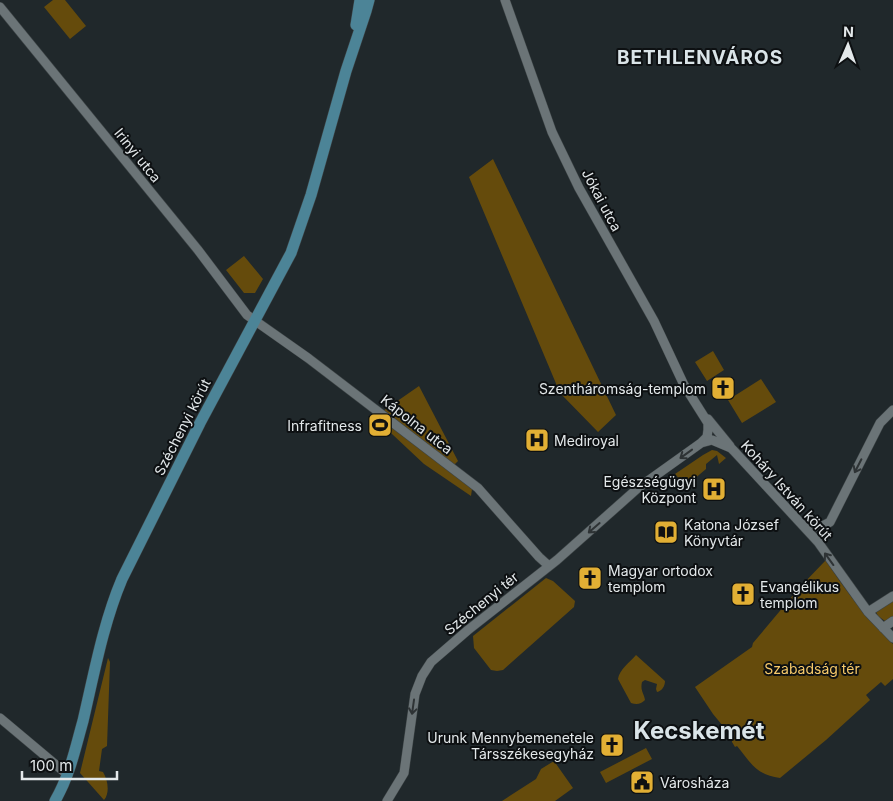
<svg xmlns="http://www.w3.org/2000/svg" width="893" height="801" font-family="Inter,sans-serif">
	<rect width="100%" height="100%" fill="#20282b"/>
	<!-- green -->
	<path fill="#654b0c" d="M53 0H65L86 26 70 39 44 7Z
		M493 159 616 415 598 432 560 393 469 177Z
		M244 256 263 279 255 293H244L226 270Z
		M713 351 724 370 707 381 695 362Z
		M761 379 776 402 742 423 728 400Z
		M419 386 458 461 454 465 383 411Z
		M378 416 472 489 471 496 424 464 376 419Z
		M712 450 717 451 726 458 719 464 717 455 706 464V469L693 480V484L687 488 675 474 703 455Z
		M826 560C845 591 867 618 893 644V679L885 686 881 682 866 695 870 700 826 740 780 778C755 774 752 764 737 746L735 747 732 742V737L713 714 695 687 752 647 753 643 800 587Z
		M546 578 553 581 575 601 574 607 503 670 497 671 491 670 474 648 473 636Z
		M893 601V617L885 621 878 616 876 612Z
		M636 655 665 681C665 686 662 691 657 692L656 689 657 684 645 680 642 682C640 691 644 693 645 700 641 704 637 705 631 703L618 679C619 670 630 662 636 655Z
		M108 658 110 662 107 746 102 749 99 771 103 772C108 780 110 793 104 800L80 773Z
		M646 748 652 759 606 783 600 772Z
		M554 761 573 788 555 801H502L536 779 541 769Z"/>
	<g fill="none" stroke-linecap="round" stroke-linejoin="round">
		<!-- tertiary casing -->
		<g stroke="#3e4547" stroke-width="10">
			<path id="tertiary" d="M0 7 198 250 247 315 308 358 478 488 539 557 549 566
				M708 419 730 446
				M701 443 712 440 731 448 734 451 818 542 868 612 893 638
				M803 525C814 528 821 528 830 522L880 423 893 410
				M868 612 893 596
				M883 628 893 621
				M0 718 68 775
				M387 801 404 773 415 694 422 676 431 662 468 630 557 560 638 488 701 443 707 437 708 430V423L684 385 654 321 579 188 552 132 505 0"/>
		</g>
		<!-- primary casing -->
		<g stroke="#3e4547" stroke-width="12">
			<path id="primary" d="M356 25 360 0
				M55 801C70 775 75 749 83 721 94 674 103 624 122 579L200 423 291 253 311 195 346 71 366 11 369 0"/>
		</g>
		<!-- tertiary -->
		<use href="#tertiary" stroke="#6b7477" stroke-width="9"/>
		<!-- primary -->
		<use href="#primary" stroke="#4c8497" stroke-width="11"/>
	</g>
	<!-- one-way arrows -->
	<defs><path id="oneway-shaft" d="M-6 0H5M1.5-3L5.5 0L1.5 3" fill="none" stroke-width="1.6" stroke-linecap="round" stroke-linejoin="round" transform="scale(1.25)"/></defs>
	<g stroke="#2e3335">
		<use href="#oneway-shaft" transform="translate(686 454) rotate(144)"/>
		<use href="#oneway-shaft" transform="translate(858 466) rotate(117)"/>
		<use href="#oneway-shaft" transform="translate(594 528) rotate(139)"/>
		<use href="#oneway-shaft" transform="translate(829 559) rotate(-126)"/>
		<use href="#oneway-shaft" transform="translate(413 707) rotate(98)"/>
	</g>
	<!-- icons -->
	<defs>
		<g id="church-square" transform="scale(1.25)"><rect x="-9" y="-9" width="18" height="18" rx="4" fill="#e2af34" stroke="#0d1012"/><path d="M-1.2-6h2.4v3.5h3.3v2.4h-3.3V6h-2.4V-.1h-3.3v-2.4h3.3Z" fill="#111"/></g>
		<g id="stadium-square" transform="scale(1.25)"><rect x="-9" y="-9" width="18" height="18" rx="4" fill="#e2af34" stroke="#0d1012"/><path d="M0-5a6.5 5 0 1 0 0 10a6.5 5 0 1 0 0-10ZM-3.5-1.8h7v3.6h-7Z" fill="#111"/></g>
		<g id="hospital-square" transform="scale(1.25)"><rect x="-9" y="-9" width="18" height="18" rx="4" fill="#e2af34" stroke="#0d1012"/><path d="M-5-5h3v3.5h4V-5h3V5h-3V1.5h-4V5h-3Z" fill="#111"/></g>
		<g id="library-square" transform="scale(1.25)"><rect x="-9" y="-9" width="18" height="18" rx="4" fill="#e2af34" stroke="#0d1012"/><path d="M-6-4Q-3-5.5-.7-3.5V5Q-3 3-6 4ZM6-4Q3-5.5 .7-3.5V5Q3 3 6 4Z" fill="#111"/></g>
		<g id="civic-square" transform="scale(1.25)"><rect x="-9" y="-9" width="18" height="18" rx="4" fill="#e2af34" stroke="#0d1012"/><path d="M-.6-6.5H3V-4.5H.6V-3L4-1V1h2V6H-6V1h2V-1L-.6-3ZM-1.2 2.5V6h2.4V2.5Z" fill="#111"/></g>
	</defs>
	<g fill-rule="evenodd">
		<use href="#church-square" x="723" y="388"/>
		<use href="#stadium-square" x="380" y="425"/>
		<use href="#hospital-square" x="537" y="440"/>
		<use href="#hospital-square" x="714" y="489"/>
		<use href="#library-square" x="666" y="532"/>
		<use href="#church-square" x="590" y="578"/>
		<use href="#church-square" x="743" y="594"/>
		<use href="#church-square" x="612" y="745"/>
		<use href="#civic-square" x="642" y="782"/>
	</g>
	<g text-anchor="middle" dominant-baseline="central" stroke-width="4" stroke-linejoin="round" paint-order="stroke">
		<!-- street labels -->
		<g font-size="14" fill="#e3e8ea" stroke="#0d1012">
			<text transform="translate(138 155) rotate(51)">Irinyi utca</text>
			<text transform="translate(602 200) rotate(62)">Jókai utca</text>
			<text transform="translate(417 424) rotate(38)">Kápolna utca</text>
			<text transform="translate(182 427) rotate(-63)">Széchenyi körút</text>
			<text transform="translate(787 490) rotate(48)">Koháry István körút</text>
			<text transform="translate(481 603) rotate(-39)">Széchenyi tér</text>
		</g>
		<!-- poi labels -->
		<g font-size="14" fill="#e3e8ea" stroke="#0d1012" text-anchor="start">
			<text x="706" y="388" text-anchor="end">Szentháromság-templom</text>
			<text x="362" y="425" text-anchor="end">Infrafitness</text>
			<text x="554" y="440">Mediroyal</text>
			<text x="696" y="481" text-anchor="end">Egészségügyi<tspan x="696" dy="16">Központ</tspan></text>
			<text x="684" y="524">Katona József<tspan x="684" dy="16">Könyvtár</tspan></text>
			<text x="608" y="570">Magyar ortodox<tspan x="608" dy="16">templom</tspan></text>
			<text x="760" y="586">Evangélikus<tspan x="760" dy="16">templom</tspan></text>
			<text x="594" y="737" text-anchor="end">Urunk Mennybemenetele<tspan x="594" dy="16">Társszékesegyház</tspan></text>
			<text x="660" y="782">Városháza</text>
		</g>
		<!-- park labels -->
		<g font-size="14" fill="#f6c96a" stroke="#0d1012">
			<text x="812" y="668">Szabadság tér</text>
		</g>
		<!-- district labels -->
		<g font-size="19" font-weight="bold" letter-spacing="1" fill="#dae4e8" stroke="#0d1012">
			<text x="700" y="57">BETHLENVÁROS</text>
		</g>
		<!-- town labels -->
		<g font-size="24" font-weight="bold" fill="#dae4e8" stroke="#0d1012">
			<text x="699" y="730">Kecskemét</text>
		</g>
	</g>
	<!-- north arrow -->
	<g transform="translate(848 45) rotate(2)" stroke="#0d1012" stroke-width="4" paint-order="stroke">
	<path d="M0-4L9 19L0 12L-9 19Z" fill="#e3e8ea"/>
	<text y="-8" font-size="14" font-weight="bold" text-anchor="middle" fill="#e3e8ea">N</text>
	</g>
	<!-- scale -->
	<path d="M22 771v8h95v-8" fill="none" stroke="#e3e8ea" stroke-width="2.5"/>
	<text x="30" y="771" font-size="15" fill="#e3e8ea" stroke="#0d1012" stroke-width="4" paint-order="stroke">100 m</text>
</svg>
